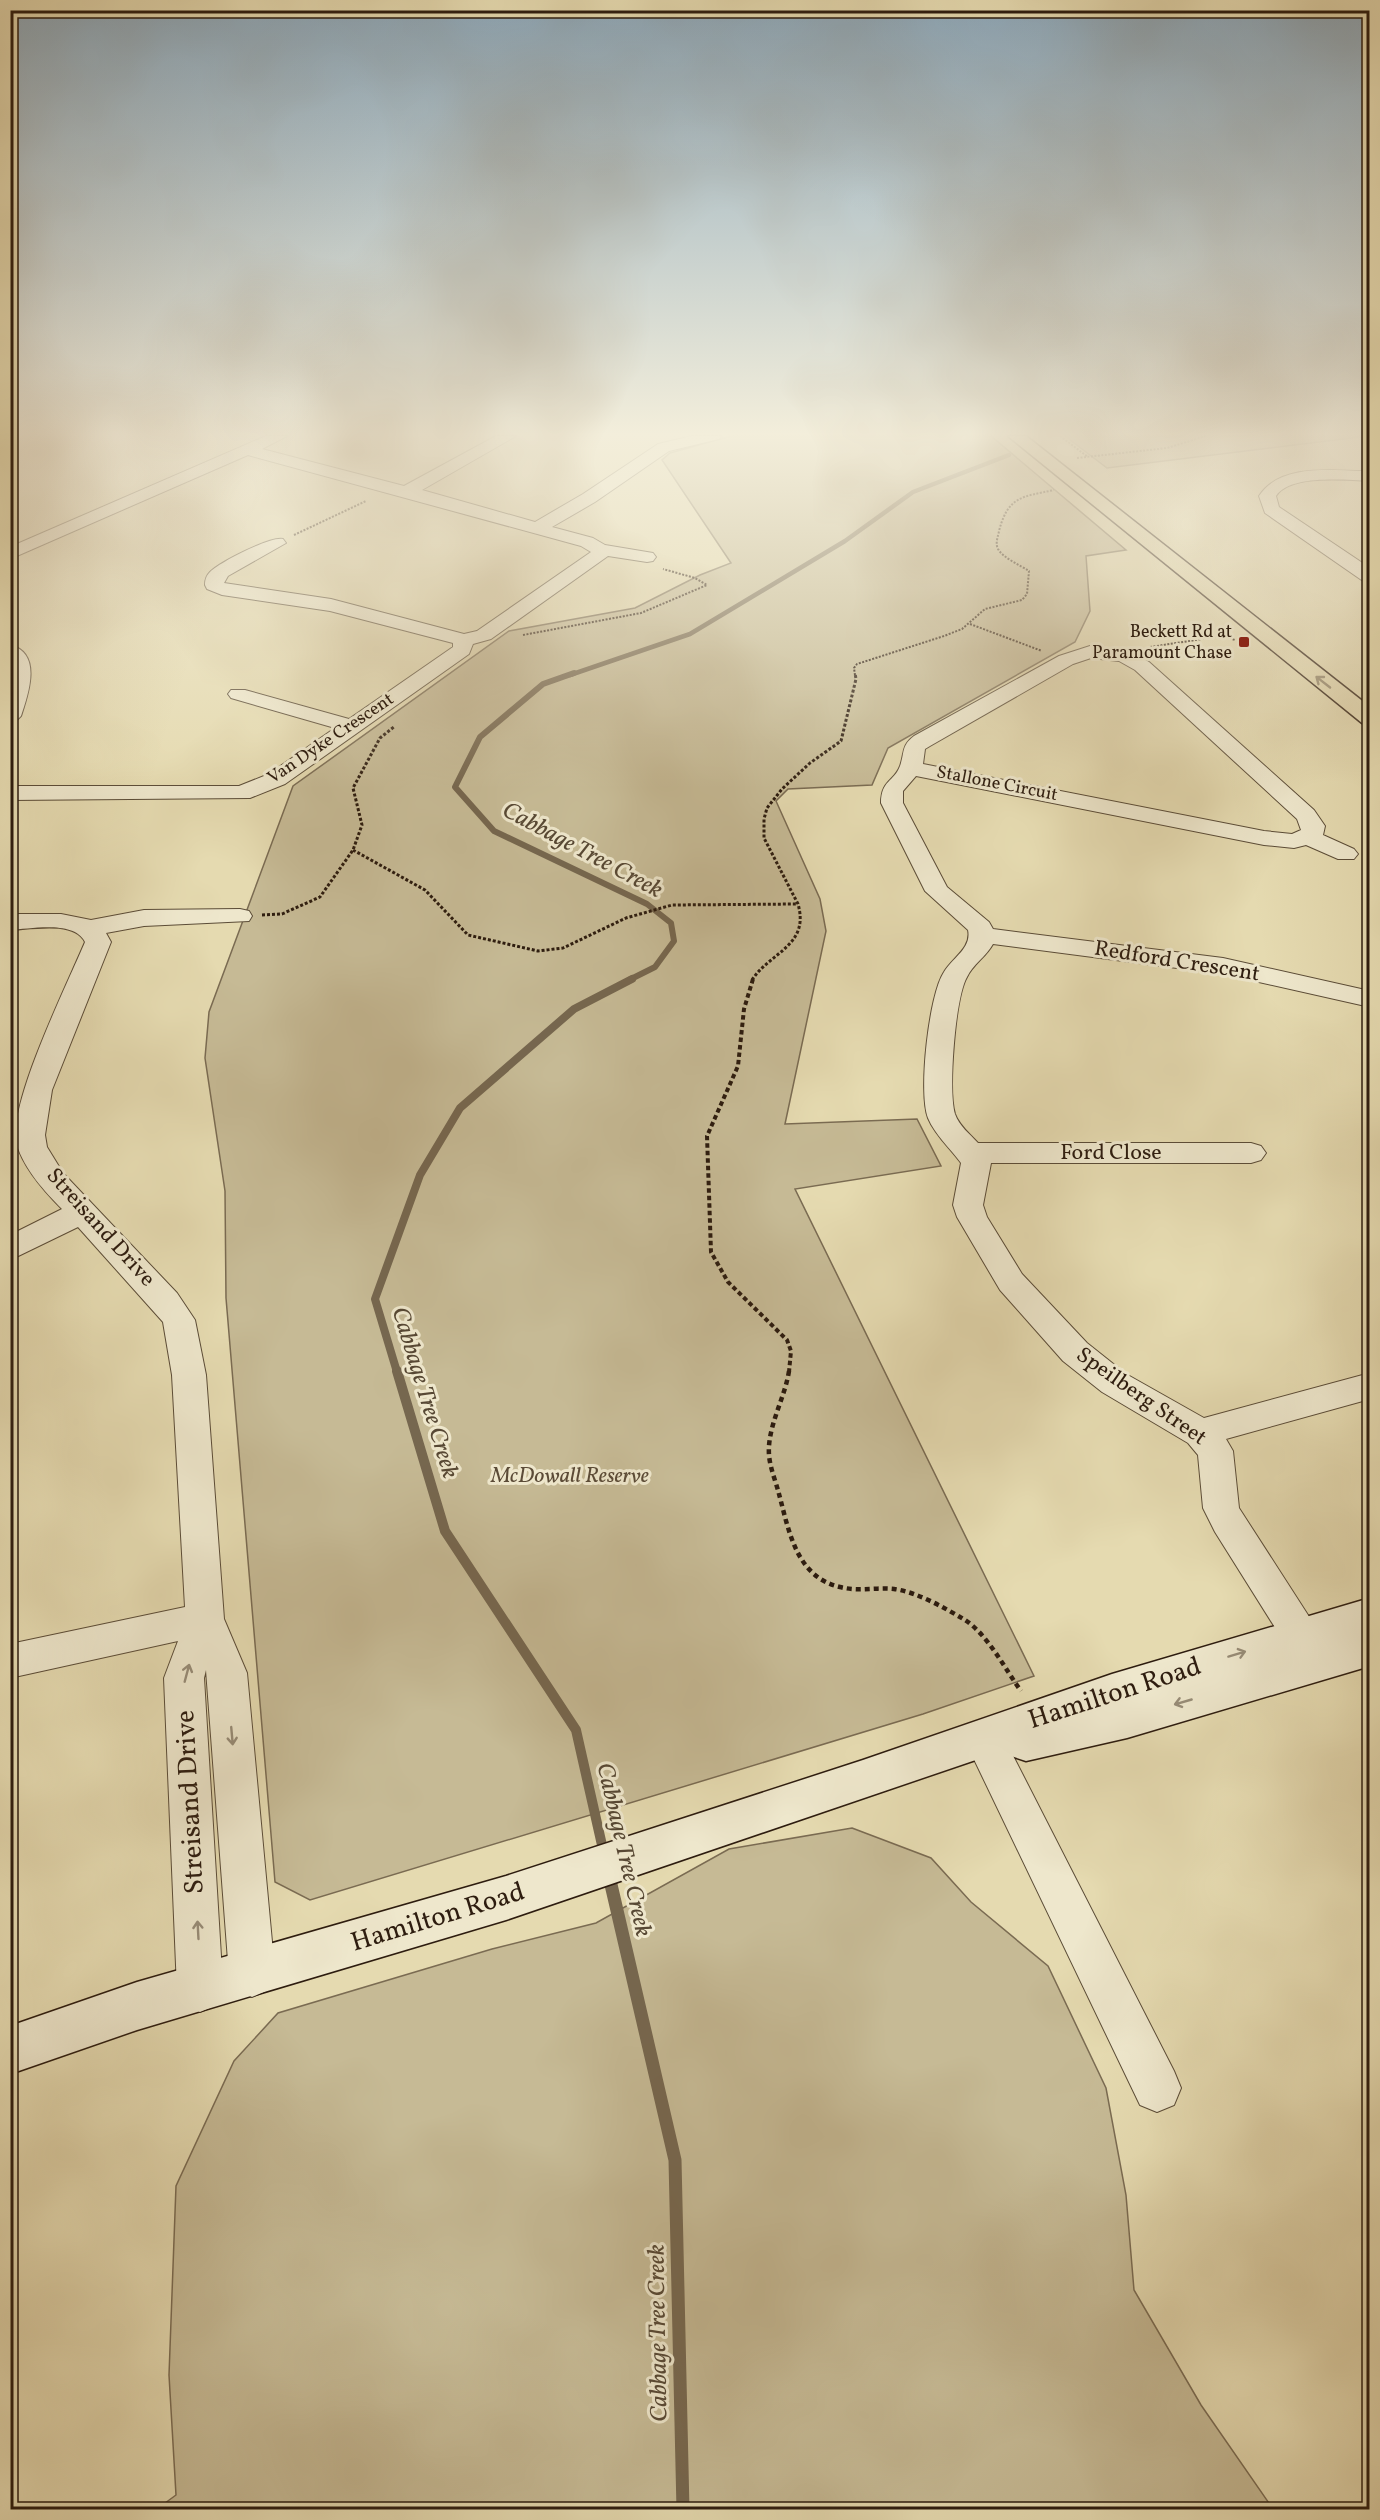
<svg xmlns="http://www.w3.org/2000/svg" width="1380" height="2520" font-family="Vollkorn,serif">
	<rect width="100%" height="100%" fill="#e5dab0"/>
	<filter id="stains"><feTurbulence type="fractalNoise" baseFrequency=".00333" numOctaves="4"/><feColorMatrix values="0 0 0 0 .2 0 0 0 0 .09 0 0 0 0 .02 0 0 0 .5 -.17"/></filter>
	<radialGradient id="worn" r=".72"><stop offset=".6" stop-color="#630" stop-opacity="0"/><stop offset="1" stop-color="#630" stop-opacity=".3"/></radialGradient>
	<!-- green -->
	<path fill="#c6ba95" stroke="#7a6b52" stroke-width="1.5" d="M731 436H991L1126 550 1086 556 1090 611 1075 642 888 748 872 785 788 789 776 801 820 899 826 931 785 1124 917 1119 941 1166 795 1189 1034 1676 923 1714 310 1900 275 1882 226 1298 225 1191 205 1058 209 1012 293 786 509 631 635 608 700 575 731 563 662 460 670 453Z
		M1065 436H1368L1107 468Z
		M852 1828 931 1858 971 1902 1048 1966 1106 2088 1126 2195 1134 2290 1201 2405 1273 2509H157L176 2495 169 2375 176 2186 234 2061 278 2013 492 1949 596 1923 729 1849Z"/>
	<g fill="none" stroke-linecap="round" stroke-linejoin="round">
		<!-- stream-far4 -->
		<path stroke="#76674f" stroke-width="4.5" d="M570 675 690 634 845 541 913 492 1009 455"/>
		<!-- stream-far3 -->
		<path stroke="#76674f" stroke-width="6" d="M574 673 543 684 480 737 455 787 494 831 647 904 671 923 674 941 655 967 629 980"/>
		<!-- stream-far2 -->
		<path stroke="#76674f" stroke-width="8" d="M397 1372 375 1299 420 1175 460 1108 574 1009 632 979"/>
		<!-- stream-far1 -->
		<path stroke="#76674f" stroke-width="10" d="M397 1371 445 1531 576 1730 604 1854"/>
		<!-- stream -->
		<path stroke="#76674f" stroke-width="13" d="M609 1876 675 2160 683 2510"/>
		<!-- street casing -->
		<g stroke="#5b4c37" stroke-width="2">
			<path id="street" d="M266 436H287L262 449 404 486 496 436H516L422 490 535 522 583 494 658 444 692 436H721L719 439 669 451 595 502 552 527 593 538 605 545 653 553 656 557 653 561 647 562 608 556 491 639 473 644 469 654 285 784 250 798 10 800V786H239L269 774 335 728 231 698 228 694 231 690H245L349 719 453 647V643L330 611 222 595 207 589 205 585C205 580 206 576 210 572 220 562 271 536 283 539L286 543 228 576 224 583 331 599 464 634 477 631 591 552 581 546 248 455 10 559V547Z
				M1359 471H1370V481C1346 480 1290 474 1276 496L1279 507 1370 568V582L1363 581 1265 513 1259 496C1279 465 1326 470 1359 471Z
				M10 645C43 653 28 695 21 716L17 720 10 722Z
				M1090 646 1131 652 1149 662 1314 810 1325 826 1323 835 1354 849 1358 854 1354 859H1338L1306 845 1294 848 1264 845 916 776 903 791V803L947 887 989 922 993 929 1223 958 1370 991V1007L1223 974 993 944C986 957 973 964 967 977 955 998 948 1091 955 1114 959 1126 970 1134 978 1143H1251L1261 1146 1266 1153 1261 1160 1251 1163H991L983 1205 987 1217 1022 1274 1087 1343 1126 1374 1204 1418 1370 1373V1399L1226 1439 1233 1451 1239 1508 1335 1657 1329 1669 1315 1674 1301 1669 1215 1532 1203 1508 1198 1455 1188 1443 1102 1392 1063 1361 1000 1290 957 1217 953 1205 961 1163C950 1148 935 1135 928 1118 918 1093 929 994 944 972 952 958 972 948 968 930L925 891 881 803C881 780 894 782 900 766 905 752 901 746 914 736L1059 656ZM1091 658 1119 661 1135 670 1297 819 1301 830 1292 834 1264 831 923 764 925 749 930 746 1073 664Z
				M240 909 249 911 252 916 249 921 144 926 106 933 111 942 52 1090 45 1135 47 1147 63 1173 177 1293 195 1320 206 1375 224 1619 247 1673 275 1974 268 1990 252 1997 236 1990 229 1974 206 1670 204 1678 223 1989 216 2005 200 2012 184 2005 177 1989 164 1678 178 1641 10 1678V1644L185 1607 172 1375 163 1322 78 1227 10 1260V1235L62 1209C45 1192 24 1169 17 1145 6 1107 68 983 85 942 74 920 31 929 10 930V914H61L91 920 144 910Z
				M990 1732 1004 1738 1174 2071 1181 2088 1174 2105 1157 2112 1140 2105 970 1751 976 1738Z"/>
		</g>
		<!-- secondary casing -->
		<g stroke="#2d1c0f" stroke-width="3">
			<path id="secondary" d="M1370 1598V1666L1127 1738 1026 1761 1011 1756 1008 1749 506 1920 137 2030 10 2074V2026L137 1982 506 1876 863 1760 1112 1674Z"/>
		</g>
		<!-- primary casing -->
		<g stroke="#2d1c0f" stroke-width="3">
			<path id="primary" d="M1008 436H1026L1370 707V725L1362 723Z"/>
		</g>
		<!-- path-far3 -->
		<path stroke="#2d1c0f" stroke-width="2" stroke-dasharray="2 1.5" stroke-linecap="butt" d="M1060 436 1088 457
			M1077 458 1167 448 1206 436
			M294 535 366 501
			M970 624 1042 651
			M523 635 641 613 707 585 695 578 663 569
			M1150 647 1222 636 1235 640
			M855 675 854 668 857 664 944 636 962 629 985 609 1022 600 1027 594 1029 571C1020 565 1003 558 998 549 995 543 998 537 999 531 1008 496 1022 497 1054 490"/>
		<!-- path-far2 -->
		<path stroke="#2d1c0f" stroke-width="3" stroke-dasharray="3 2" stroke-linecap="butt" d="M353 850 425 890 468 935 538 951 563 948 626 918 672 905 798 904
			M262 915 282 914 320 897 353 850 362 825 353 788 380 738 395 726
			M752 980C770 952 810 946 798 904L764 838V819L767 808 782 789 810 763 841 741 856 679 855 673"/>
		<!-- path-far1 -->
		<path stroke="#2d1c0f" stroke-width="4" stroke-dasharray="4.5 3" stroke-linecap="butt" d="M753 979 744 1009 738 1066 707 1136 711 1252 728 1282 787 1340 791 1351 789 1372"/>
		<!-- path -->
		<path stroke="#2d1c0f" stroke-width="4.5" stroke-dasharray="5 4" stroke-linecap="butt" d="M789 1371C785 1398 767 1427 769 1455 770 1468 776 1482 779 1494 789 1531 796 1577 840 1587 859 1592 876 1587 894 1589 917 1592 945 1608 965 1620 988 1635 1005 1669 1021 1691"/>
		<!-- street -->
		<use href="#street" fill="#eee7cc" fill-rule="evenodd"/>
		<!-- secondary -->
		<use href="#secondary" fill="#eee7cc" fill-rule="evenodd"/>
		<!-- primary -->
		<use href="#primary" fill="#e5dab0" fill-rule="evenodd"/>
	</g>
	<!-- one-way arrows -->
	<defs><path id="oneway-shaft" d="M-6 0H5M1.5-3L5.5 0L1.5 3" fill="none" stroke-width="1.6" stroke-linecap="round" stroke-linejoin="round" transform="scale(1.5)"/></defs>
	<use stroke="#928468" href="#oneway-shaft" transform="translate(1323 682) rotate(-142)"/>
	<g stroke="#978c77">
		<use href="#oneway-shaft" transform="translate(1237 1654) rotate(-17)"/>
		<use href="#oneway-shaft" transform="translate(187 1673) rotate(-75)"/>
		<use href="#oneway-shaft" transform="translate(1183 1702) rotate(164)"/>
		<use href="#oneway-shaft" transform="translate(232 1736) rotate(85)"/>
		<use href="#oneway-shaft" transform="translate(198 1930) rotate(-93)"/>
	</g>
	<!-- sky -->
	<linearGradient id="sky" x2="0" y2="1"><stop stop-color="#8da9bc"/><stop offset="0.55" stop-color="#f3eedb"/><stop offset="1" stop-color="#f3eedb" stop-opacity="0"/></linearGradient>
	<rect width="1380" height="789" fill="url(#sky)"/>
	<!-- markers -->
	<rect fill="#8f2418" stroke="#eee7cc" stroke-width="2" x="1238" y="636" width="12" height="12" rx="3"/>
	<g text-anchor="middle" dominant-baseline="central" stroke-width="6" stroke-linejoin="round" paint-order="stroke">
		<!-- far-poi labels -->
		<g font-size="18" fill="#2d1c0f" stroke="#eee7cc" text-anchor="end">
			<text x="1232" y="632">Beckett Rd at<tspan x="1232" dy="21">Paramount Chase</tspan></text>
		</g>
		<!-- far-street labels -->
		<g font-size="18" fill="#2d1c0f" stroke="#eee7cc">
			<text transform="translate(331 739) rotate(-34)">Van Dyke Crescent</text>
			<text transform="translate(997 784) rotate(11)">Stallone Circuit</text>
		</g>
		<!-- street labels -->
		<g font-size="22" fill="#2d1c0f" stroke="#eee7cc">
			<text transform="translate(1177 962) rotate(9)">Redford Crescent</text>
			<text x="1111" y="1153">Ford Close</text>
			<text transform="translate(100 1228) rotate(48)">Streisand Drive</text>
			<text transform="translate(1141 1397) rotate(35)">Speilberg Street</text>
		</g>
		<!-- park labels -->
		<g font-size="22" font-style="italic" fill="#5b4b37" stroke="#eee7cc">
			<text x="570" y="1476">McDowall Reserve</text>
		</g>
		<!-- water labels -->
		<g font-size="24" font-style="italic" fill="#574834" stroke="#eee7cc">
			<text transform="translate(582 851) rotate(28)">Cabbage Tree Creek</text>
			<text transform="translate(424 1393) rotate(73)">Cabbage Tree Creek</text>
			<text transform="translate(623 1850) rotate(77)">Cabbage Tree Creek</text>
			<text transform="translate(659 2333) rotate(-91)">Cabbage Tree Creek</text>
		</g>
		<!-- near-street labels -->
		<g font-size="27" fill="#2d1c0f" stroke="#eee7cc">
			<text transform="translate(1115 1694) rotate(-18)">Hamilton Road</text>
			<text transform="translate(191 1802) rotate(-93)">Streisand Drive</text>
			<text transform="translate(438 1918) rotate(-17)">Hamilton Road</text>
		</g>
	</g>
	<!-- margin -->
	<rect width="1380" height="2520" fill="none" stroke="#e5dab0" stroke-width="36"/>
	<rect x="12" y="12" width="1356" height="2496" fill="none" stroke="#2d1c0f" stroke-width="3"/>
	<rect x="18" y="18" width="1344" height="2484" fill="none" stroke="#2d1c0f" stroke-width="1.5"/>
	<rect width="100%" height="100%" filter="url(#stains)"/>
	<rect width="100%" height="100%" fill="url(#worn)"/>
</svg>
